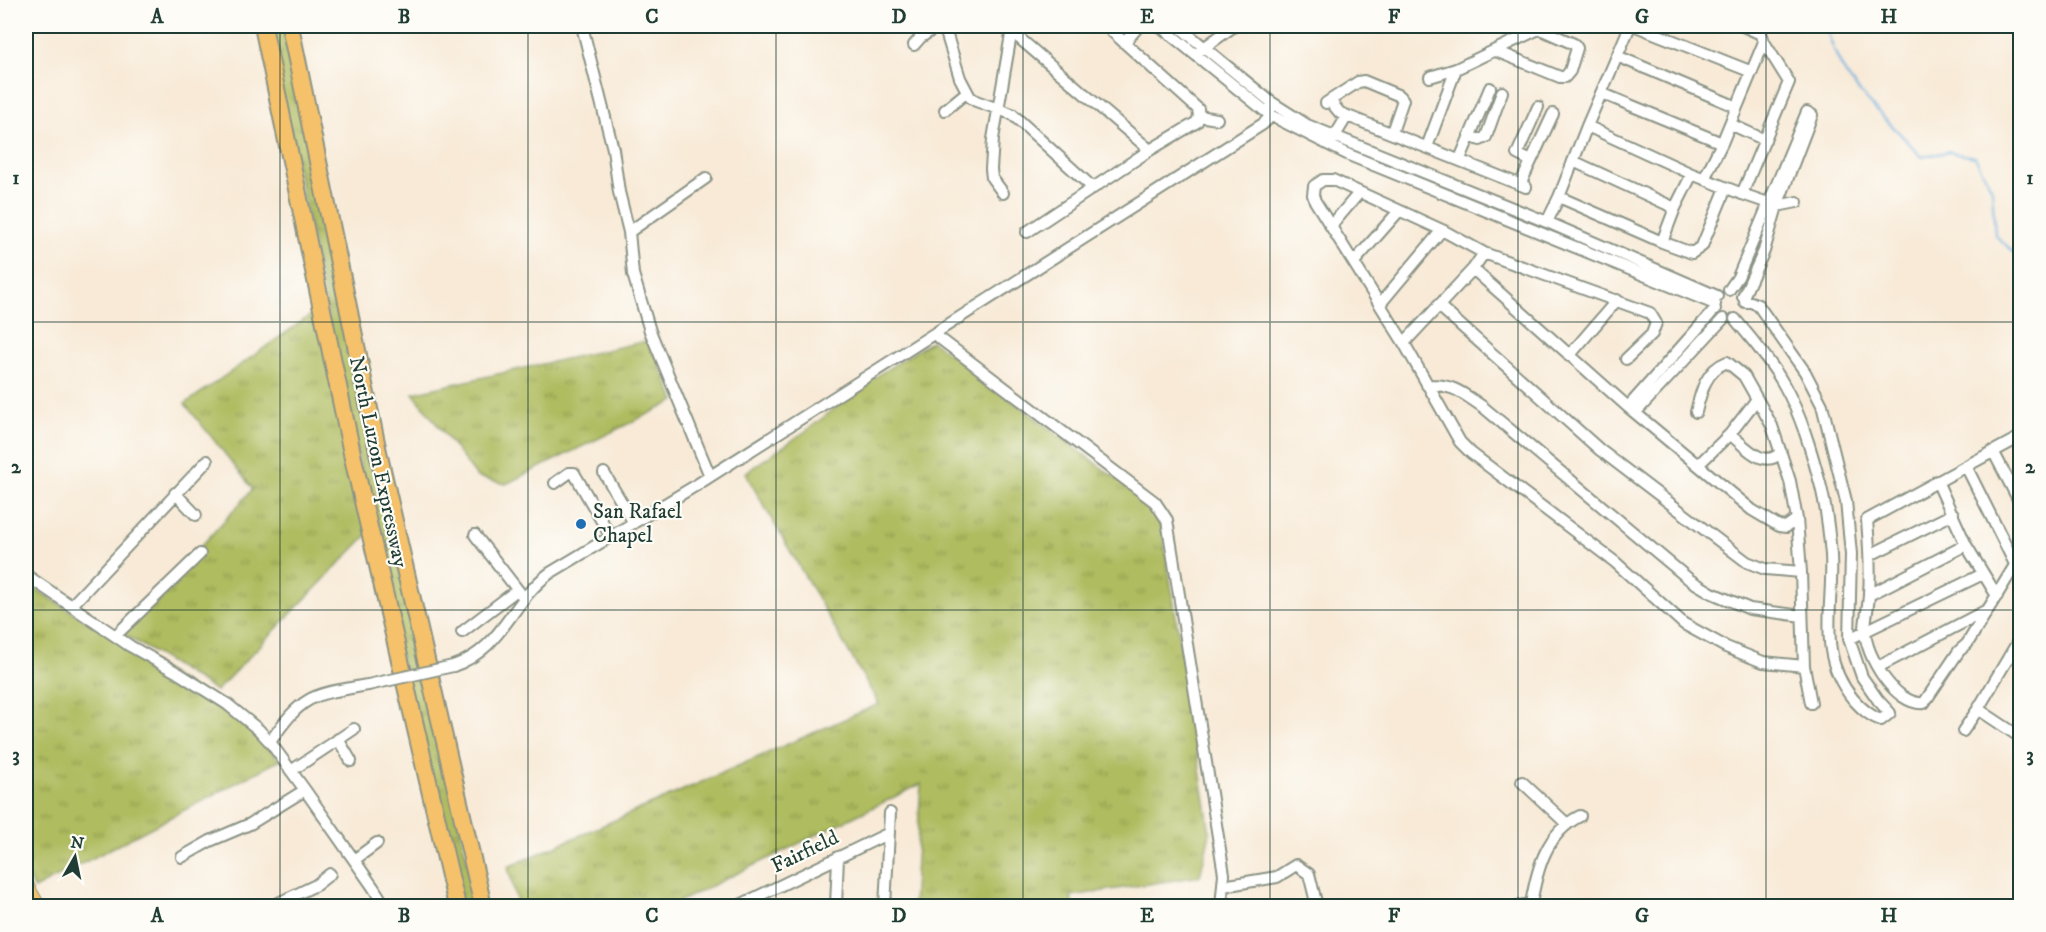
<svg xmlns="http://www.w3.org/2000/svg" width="2046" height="932" font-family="'IM FELL DW Pica',serif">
	<defs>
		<pattern id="grass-tufts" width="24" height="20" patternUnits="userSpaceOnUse" patternTransform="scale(1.5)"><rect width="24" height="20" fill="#afbc5e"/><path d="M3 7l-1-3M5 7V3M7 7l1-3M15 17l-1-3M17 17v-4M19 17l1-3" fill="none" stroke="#8e9a4e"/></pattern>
	</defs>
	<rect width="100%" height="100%" fill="#fdfcf7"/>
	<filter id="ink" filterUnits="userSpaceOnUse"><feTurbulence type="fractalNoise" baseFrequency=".0167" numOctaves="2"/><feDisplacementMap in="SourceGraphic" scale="12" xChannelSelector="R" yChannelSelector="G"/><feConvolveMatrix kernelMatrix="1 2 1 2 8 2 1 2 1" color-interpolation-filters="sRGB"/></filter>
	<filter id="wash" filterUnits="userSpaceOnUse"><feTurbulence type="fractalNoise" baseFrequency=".008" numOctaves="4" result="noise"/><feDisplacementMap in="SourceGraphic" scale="24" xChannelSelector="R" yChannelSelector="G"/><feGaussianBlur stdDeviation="1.35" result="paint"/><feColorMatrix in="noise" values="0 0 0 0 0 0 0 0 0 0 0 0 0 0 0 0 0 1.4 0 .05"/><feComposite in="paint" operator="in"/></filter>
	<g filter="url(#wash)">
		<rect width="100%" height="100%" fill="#f8ead7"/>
		<!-- grass -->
		<path fill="url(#grass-tufts)" stroke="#677c49" stroke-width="1.5" d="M267 26H285L477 906H461L402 663Z
			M318 310 367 535 216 691 122 633 253 489 185 404Z
			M650 340 675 401 506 484 477 477 413 393Z
			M932 341 1145 500 1160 515 1210 833 1200 876 1071 896 1073 906H913L921 784 670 906H518L508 867 879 704 745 473 807 430 881 373Z
			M26 583 241 718 280 760 34 889 26 873Z"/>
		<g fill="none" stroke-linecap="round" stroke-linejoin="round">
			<!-- stream -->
			<path stroke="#69aedf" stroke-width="2" d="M1825 26C1831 40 1835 56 1843 69 1864 103 1896 126 1921 157L1948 152 1975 157 1992 189 1995 235 2020 258"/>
		</g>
	</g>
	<g filter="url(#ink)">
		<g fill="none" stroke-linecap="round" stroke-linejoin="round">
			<!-- minor casing -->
			<g stroke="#8c9486" stroke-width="14">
				<path id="minor" d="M582 26 613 149 619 192 629 232
					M944 26 960 78 970 97 976 101 1012 114 1093 188
					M1160 26 1270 115 1349 155 1715 304
					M1178 26 1271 102 1307 125 1547 222 1717 296
					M1636 26 1752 72
					M1743 26 1761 34
					M1012 32 1150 150
					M1125 42 1139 26
					M914 45 921 37 938 26
					M1496 51 1560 77H1565L1570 71 1577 48 1574 44 1540 29
					M1198 52 1234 26
					M1617 56 1737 107
					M1430 77 1456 69 1545 26
					M1601 93 1722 143
					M1330 101 1340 113 1526 187
					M1326 103 1358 82 1364 81 1400 96 1403 100 1392 132
					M945 110 967 92
					M1199 116 1217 119
					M1730 124 1765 140
					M1587 126 1630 26
					M1469 136 1480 140 1486 137 1502 92
					M1332 141 1347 116
					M1427 147 1456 69
					M1460 159 1490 88
					M1531 161 1517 154 1538 107
					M1573 161 1675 208 1692 174
					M706 178 629 232 633 274 650 331 710 476
					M1704 179 1722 143 1764 42
					M1520 185 1553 114
					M1726 188 1702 246 1692 253 1662 242 1559 197 1587 126 1692 174 1742 194 1777 206 1797 202
					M1003 193 992 178 991 169 993 139 1012 29
					M1742 194 1789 82 1764 42 1759 26
					M1547 222 1559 197
					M1331 226 1359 193
					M1027 232 1150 150 1197 122 1199 116 1198 109 1106 26
					M1662 242 1675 208
					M1354 262 1399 211
					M1473 269 1628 407 1752 510 1779 526 1786 527 1797 519
					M1729 290 1738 277 1807 112 1812 115 1777 206 1764 251 1743 297
					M1380 304 1442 230
					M1438 305 1600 450 1747 562 1765 569 1801 572
					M1735 319C1752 340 1771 361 1784 385 1801 415 1811 450 1820 483 1826 506 1829 530 1831 555 1834 607 1816 654 1853 699 1861 708 1869 716 1881 720L1890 713 1878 700 1862 677 1849 639 1851 554 1846 501 1822 405 1805 372 1758 305 1751 302H1745
					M934 334 1155 502 1167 520 1224 874 1221 906
					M1404 343 1473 269 1484 253
					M1569 356 1617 300
					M1626 359 1652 334 1656 323 1650 313 1484 253 1442 230 1333 180H1323L1314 186 1313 195 1315 201 1404 343 1460 442 1471 453 1615 562 1684 624 1726 647 1763 662 1804 666
					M1427 385C1454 384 1462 393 1483 407L1690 580 1712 593 1750 609 1802 616
					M1628 407 1715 309
					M1636 412 1723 319
					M1696 412C1701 391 1706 370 1727 362L1744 376 1757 399 1772 426 1790 481 1797 519 1801 572 1804 666 1811 703
					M1730 434C1744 445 1764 471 1781 452
					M1993 451 2020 503
					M1698 465 1730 434 1757 399
					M1966 466 2016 566
					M604 473 634 523
					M1937 481 1966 545 1997 596
					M555 483 569 473H574L611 537
					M175 493 196 515
					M1867 520C1869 544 1871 568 1869 593 1869 605 1865 618 1865 630 1865 655 1895 706 1924 703L1959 651 1967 644 2020 557
					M1867 520 2020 437
					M475 535 524 598
					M1870 555 1953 514
					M26 575 130 646 178 673 227 704 259 730 270 742 305 790 373 887 385 906
					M1869 595 1966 545
					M72 605 207 461
					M462 632 517 590
					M115 636 200 554
					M1849 639 1983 574
					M453 666C503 649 510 602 550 573L695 486 1263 124 1269 118 1271 102
					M1878 667 1987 610
					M1978 709 2020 737
					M1963 731 1978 709 2020 638
					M338 739 351 761
					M270 742C304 693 312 695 368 685
					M291 771 354 729
					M1522 782 1567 824
					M182 857 210 841 250 824 305 790
					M354 860 377 843
					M1223 886 1277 877 1296 865 1309 874 1317 906
					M272 906 316 885 330 874
					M738 906 889 833
					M836 906 838 857
					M885 906 890 813
					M1519 906 1531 904
					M1532 906 1531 904C1537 869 1546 833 1580 816"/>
			</g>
			<!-- major casing -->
			<g stroke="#8c9486" stroke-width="16">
				<path id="major" d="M26 885 38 906"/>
			</g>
			<!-- highway casing -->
			<g stroke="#8c9486" stroke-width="20">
				<path id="highway" d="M263 26 353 458 457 906
					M290 26 378 452 483 906"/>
			</g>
			<!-- minor -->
			<use href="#minor" stroke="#fff" stroke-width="10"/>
			<!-- major -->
			<use href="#major" stroke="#f5c16b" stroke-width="14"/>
			<!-- highway -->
			<use href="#highway" stroke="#f5c16b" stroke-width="16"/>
			<!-- minor-bridge casing -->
			<g stroke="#8c9486" stroke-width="14" stroke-linecap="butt">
				<path id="minor-bridge" d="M368 685 453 666"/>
			</g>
			<!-- minor-bridge -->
			<use href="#minor-bridge" stroke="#fff" stroke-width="10"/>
		</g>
	</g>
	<!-- grid -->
	<path fill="none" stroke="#1f3d34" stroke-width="1.5" stroke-opacity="0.55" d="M280 26V906M528 26V906M776 26V906M1023 26V906M1270 26V906M1518 26V906M1766 26V906M26 322H2020M26 610H2020"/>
	<!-- markers -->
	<circle fill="#1f6fb2" stroke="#fdfcf7" stroke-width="2" cx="581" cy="524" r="6"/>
	<g text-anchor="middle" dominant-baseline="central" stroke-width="4.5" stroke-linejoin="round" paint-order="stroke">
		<!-- street labels -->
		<g font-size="21" fill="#1f3d34" stroke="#fdfcf7">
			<text transform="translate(378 462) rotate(78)">North Luzon Expressway</text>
			<text transform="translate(805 852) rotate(-26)">Fairfield</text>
		</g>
		<!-- poi labels -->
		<g font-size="21" fill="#1f3d34" stroke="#fdfcf7" text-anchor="start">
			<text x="593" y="512">San Rafael<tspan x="593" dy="24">Chapel</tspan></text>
		</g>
	</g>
	<!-- margin -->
	<rect width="2046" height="932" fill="none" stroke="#fdfcf7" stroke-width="66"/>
	<!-- north arrow -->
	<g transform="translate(75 857) rotate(9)" stroke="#fdfcf7" stroke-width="4.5" paint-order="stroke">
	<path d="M0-4.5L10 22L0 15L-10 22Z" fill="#1f3d34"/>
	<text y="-9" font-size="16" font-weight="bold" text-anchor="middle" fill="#1f3d34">N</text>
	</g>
	<rect x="33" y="33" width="1980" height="866" fill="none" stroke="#1f3d34" stroke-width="2"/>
	<g font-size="20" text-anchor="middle" font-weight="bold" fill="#1f3d34">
		<text x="157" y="23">A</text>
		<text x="404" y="23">B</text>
		<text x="652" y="23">C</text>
		<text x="899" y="23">D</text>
		<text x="1147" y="23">E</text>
		<text x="1394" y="23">F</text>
		<text x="1642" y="23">G</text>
		<text x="1889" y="23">H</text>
		<text x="16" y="184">1</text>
		<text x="2030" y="184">1</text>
		<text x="16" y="473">2</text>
		<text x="2030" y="473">2</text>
		<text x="16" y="761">3</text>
		<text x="2030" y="761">3</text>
		<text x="157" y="922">A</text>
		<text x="404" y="922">B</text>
		<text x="652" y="922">C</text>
		<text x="899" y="922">D</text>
		<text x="1147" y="922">E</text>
		<text x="1394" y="922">F</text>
		<text x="1642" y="922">G</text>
		<text x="1889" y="922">H</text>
	</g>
</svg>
